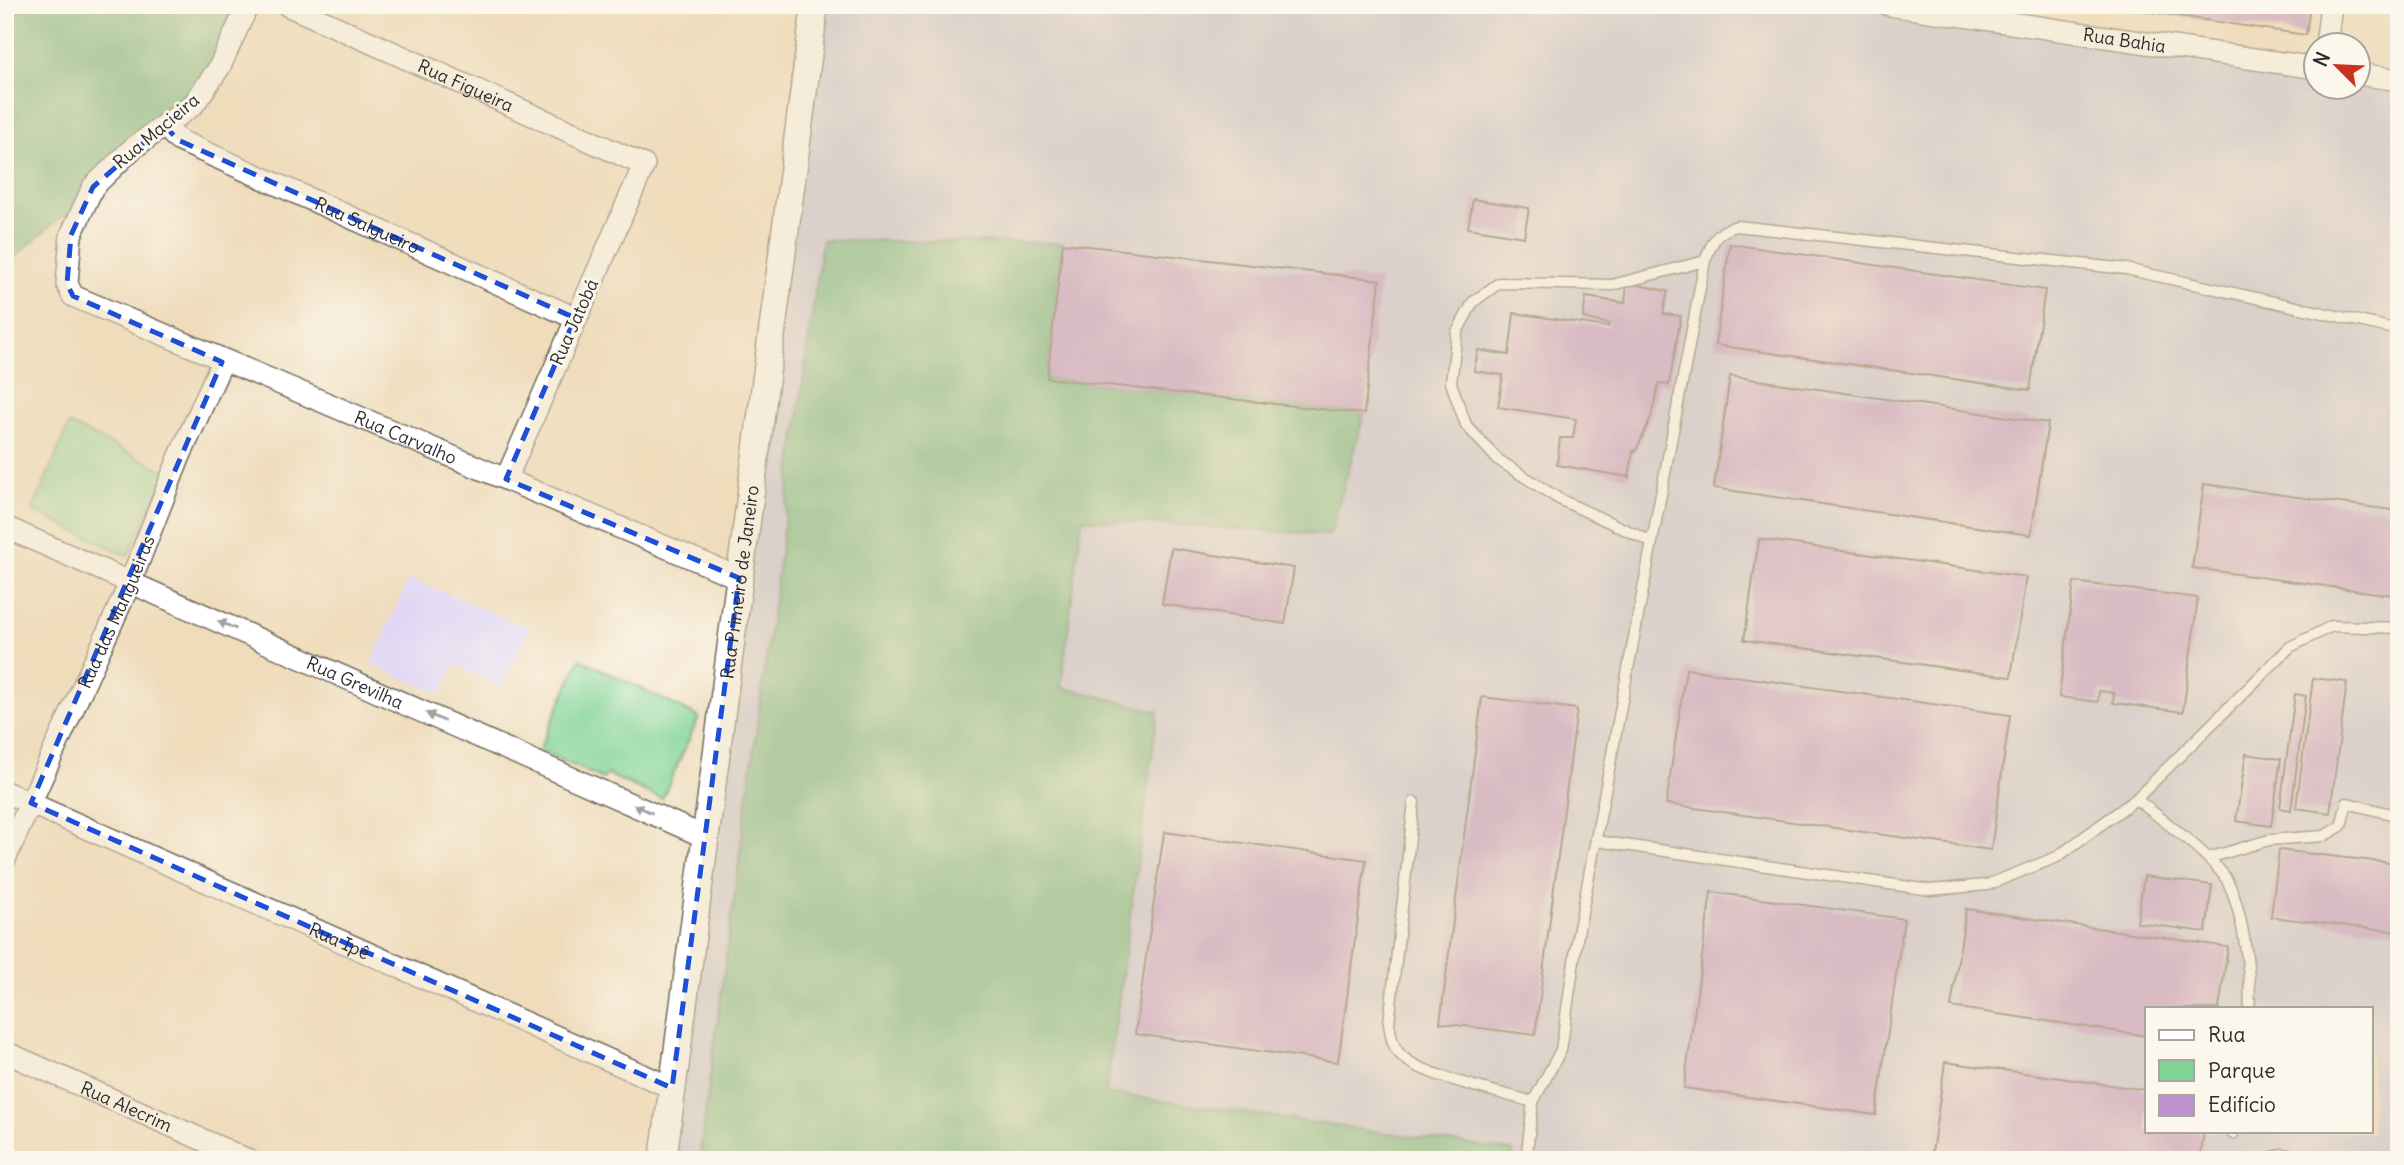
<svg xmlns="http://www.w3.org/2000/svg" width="2404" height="1165" font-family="Delius,sans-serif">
	<rect width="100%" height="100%" fill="#fbf7ec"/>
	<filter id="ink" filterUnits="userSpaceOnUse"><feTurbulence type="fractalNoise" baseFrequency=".0143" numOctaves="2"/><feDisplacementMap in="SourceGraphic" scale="14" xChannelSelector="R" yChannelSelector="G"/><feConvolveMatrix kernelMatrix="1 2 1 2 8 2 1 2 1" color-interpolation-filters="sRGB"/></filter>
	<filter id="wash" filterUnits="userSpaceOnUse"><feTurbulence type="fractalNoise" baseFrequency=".00686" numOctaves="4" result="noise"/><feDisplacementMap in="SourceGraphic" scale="28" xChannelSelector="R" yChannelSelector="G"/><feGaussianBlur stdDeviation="1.57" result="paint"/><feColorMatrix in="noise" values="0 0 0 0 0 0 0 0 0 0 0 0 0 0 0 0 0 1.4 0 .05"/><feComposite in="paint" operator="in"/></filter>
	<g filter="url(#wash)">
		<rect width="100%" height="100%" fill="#efdcbb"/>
		<!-- built -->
		<path fill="#dfd5f5" d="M409 578 529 628 501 686 455 665 440 694 371 664Z"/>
		<!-- industrial -->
		<path fill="#c3c1db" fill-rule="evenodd" d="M815 5H1889L2316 68V88H2358L2359 74 2399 80V1160H663ZM2147 1009H2371V1132H2147Z"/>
		<!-- green -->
		<path fill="#80d497" stroke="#568061" stroke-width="2" d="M69 424 168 472 128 556 32 511Z
			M580 659 699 717 662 799 607 774 603 779 539 750Z"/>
		<!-- forest -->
		<path fill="#68b680" stroke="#4a7056" stroke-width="2" d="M5 5H248L219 68 80 209 61 217 5 266Z
			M822 240 1063 243 1047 378 1364 414 1330 535 1082 519 1061 687 1158 711 1106 1093 1513 1151V1160H699Z"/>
		<g id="blocks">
			<!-- building -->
			<path fill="#bf93cd" d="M2103 5H2310L2306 35Z
				M1473 199 1529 208 1524 237 1468 228Z
				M1063 243 1380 280 1364 414 1047 378Z
				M1730 244 2045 290 2030 390 1715 345Z
				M1627 283 1668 291 1663 314 1681 316 1669 385 1659 383 1651 417 1636 451H1633L1629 477 1557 465 1560 438H1573L1576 419 1498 407 1503 375 1474 371 1478 350 1509 355 1514 313 1608 327 1609 324 1583 318 1586 297 1625 303Z
				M1730 376 2048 423 2031 535 1714 488Z
				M2204 484 2399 511V596L2192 568Z
				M1759 539 2026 577 2011 677 1744 640Z
				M1171 548 1294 568 1285 624 1162 604Z
				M2074 582 2198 598 2183 712 2113 703 2114 693 2099 691 2098 702 2059 697Z
				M1686 669 2010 715 1991 850 1666 804Z
				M2313 678 2347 682 2330 813 2296 808Z
				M2295 694 2306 696 2291 810 2280 808Z
				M1482 697 1577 709 1535 1035 1440 1023Z
				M2246 754 2281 759 2271 826 2236 821Z
				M1164 832 1366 860 1338 1062 1135 1034Z
				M2279 850 2399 864V932L2271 917Z
				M2144 876 2212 885 2206 932 2137 923Z
				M1711 892 1904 919 1876 1115 1684 1088Z
				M1966 909 2228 947 2219 1009H2147V1036L1951 1007Z
				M1945 1062 2147 1090V1132H2204L2200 1160H1931Z"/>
		</g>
	</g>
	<g filter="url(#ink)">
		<use href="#blocks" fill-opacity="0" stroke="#70695d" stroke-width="2"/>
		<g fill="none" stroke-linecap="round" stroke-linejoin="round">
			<!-- service casing -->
			<g stroke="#70695d" stroke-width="13">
				<path id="service" d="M1652 542 1559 499 1497 459 1466 425 1451 383 1457 332 1473 302 1499 283 1612 285 1705 261
					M2136 799C2165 822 2198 845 2222 873 2241 895 2253 980 2249 1009
					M1414 802 1389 1023C1391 1036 1392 1048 1403 1057 1423 1076 1503 1093 1533 1102
					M1597 841 1930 890 1987 885 2057 857 2136 799 2290 647 2332 626 2399 628
					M2208 858 2269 840 2324 836 2341 826 2347 803 2399 816
					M2233 1134V1132
					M1526 1160 1533 1102 1561 1050 1578 934 1705 261C1712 242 1716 231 1737 226L2126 269 2399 330
					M2265 1160 2282 1154 2324 1160"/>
			</g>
			<!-- minor casing -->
			<g stroke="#70695d" stroke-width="24">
				<g id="minor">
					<path id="s1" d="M248 5 219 68 193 105 133 148 93 187 71 235 67 284 73 296 739 578"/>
					<path id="s2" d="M287 5 644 165 506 479"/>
					<path id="s3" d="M1889 5 2316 68"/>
					<path d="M2326 46 2331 5"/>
					<path d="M2358 74 2399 80"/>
					<path id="s4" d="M164 125 178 140 575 318"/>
					<path id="s5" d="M5 527 705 837"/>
					<path id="s6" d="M5 792 672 1088"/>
					<path id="s7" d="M5 859 130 583 179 458 222 362"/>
					<path id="s8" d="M5 1052 248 1160"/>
				</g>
			</g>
			<!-- tertiary casing -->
			<g stroke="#70695d" stroke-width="29">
				<g id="tertiary">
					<path id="s9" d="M663 1160 815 5"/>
				</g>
			</g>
			<!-- service -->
			<use href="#service" stroke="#fff" stroke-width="10"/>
			<!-- minor -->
			<use href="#minor" stroke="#fff" stroke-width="21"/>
			<!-- tertiary -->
			<use href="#tertiary" stroke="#fff" stroke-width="26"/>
		</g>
		<!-- one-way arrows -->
		<defs><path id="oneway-solid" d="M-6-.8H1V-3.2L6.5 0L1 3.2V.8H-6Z" transform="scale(1.75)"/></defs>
		<g fill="#a0a0a0">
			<use href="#oneway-solid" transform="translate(227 625) rotate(-156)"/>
			<use href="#oneway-solid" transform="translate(435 717) rotate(-156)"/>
			<use href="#oneway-solid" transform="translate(643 809) rotate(-156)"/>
		</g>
	</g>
	<!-- marked area -->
	<path d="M0 0H2404V1165H0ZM164 125 178 140 575 318 506 479 739 578 672 1088 31 803 222 362 73 296 67 284 71 235 93 187Z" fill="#efdcbb" fill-opacity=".55" fill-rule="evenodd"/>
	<path fill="none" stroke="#1d4ed8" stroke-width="5" stroke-dasharray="14 9" stroke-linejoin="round" d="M164 125 178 140 575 318 506 479 739 578 672 1088 31 803 222 362 73 296 67 284 71 235 93 187Z"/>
	<g text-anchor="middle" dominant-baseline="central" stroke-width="6" stroke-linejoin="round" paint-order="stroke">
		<!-- street labels -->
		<g font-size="18" fill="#2b2b2b" stroke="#fbf7ec">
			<text stroke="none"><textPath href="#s3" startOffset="238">Rua Bahia</textPath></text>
			<text stroke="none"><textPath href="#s2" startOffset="196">Rua Figueira</textPath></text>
			<text transform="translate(156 131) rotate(-40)">Rua Macieira</text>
			<text stroke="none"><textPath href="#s4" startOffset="228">Rua Salgueiro</textPath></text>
			<text transform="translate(574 322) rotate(-66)">Rua Jatobá</text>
			<text stroke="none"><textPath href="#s1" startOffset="721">Rua Carvalho</textPath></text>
			<text stroke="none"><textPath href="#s9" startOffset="583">Rua Primeiro de Janeiro</textPath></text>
			<text stroke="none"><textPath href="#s7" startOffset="271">Rua das Mangueiras</textPath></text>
			<text stroke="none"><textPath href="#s5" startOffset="383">Rua Grevilha</textPath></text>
			<text stroke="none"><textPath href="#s6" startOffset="366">Rua Ipê</textPath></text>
			<text stroke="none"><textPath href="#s8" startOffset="133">Rua Alecrim</textPath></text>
		</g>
	</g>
	<!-- margin -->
	<rect width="2404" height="1165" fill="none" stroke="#fbf7ec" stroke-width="28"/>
	<!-- legend -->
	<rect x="2145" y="1007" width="228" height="126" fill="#fbf7ec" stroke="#a8a59f" stroke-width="2"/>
	<rect x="2159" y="1030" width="35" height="10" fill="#ffffff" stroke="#a8a59f" stroke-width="2"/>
	<text x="2208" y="1042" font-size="21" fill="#2b2b2b">Rua</text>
	<rect x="2159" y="1060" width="35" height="21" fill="#80d497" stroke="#a8a59f" stroke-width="2"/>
	<text x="2208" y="1078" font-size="21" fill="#2b2b2b">Parque</text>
	<rect x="2159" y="1095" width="35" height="21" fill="#bf93cd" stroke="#a8a59f" stroke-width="2"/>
	<text x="2208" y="1112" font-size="21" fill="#2b2b2b">Edifício</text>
	<!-- north arrow -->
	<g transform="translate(2337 66) rotate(294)"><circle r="33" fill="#fbf7ec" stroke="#a8a59f" stroke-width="2"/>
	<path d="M0-5L12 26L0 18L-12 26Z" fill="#c8321e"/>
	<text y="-10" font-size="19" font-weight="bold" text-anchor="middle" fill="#2b2b2b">N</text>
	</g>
</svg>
